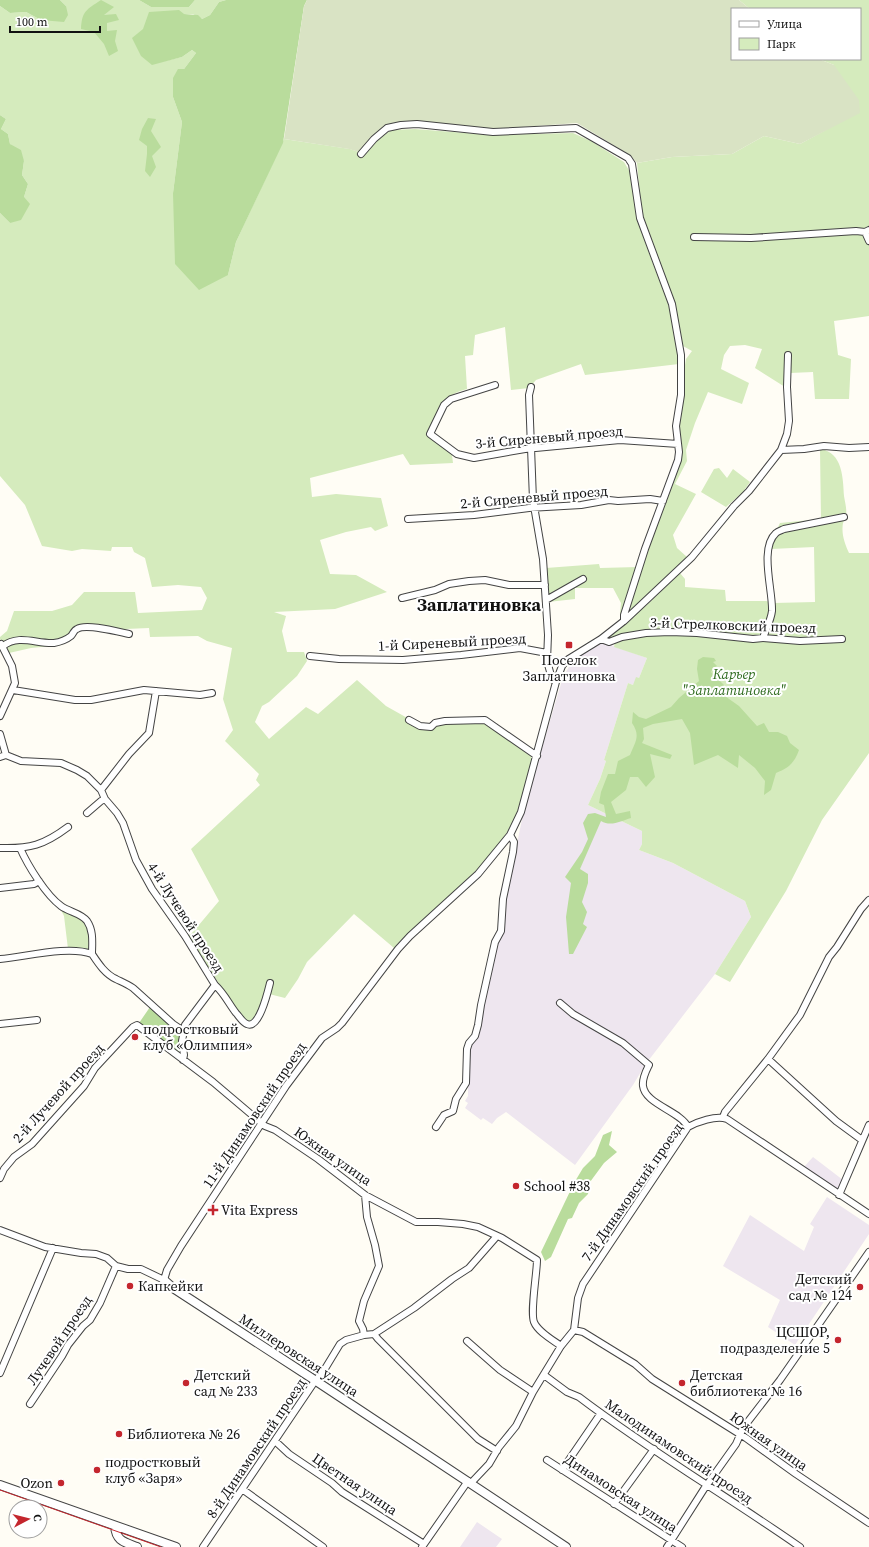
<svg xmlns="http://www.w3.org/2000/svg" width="869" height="1547" font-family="'Source Serif 4',serif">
	<rect width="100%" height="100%" fill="#fffdf5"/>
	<!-- industrial -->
	<path fill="#eee6ef" d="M606 643 647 658 639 678 633 685 628 683 604 760 606 761 600 779 588 805 642 831V844L639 850 673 863 745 901 751 917 715 974 645 1065 633 1085 575 1165 506 1112 497 1118 492 1124 483 1118 481 1120 465 1108 468 1103 465 1101 468 1096V1052L479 1026 525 805 563 677 570 665 578 656 596 644Z
		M813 1157 843 1180 839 1188 836 1189 804 1167Z
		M827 1197 869 1225V1234L795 1345 768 1327 780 1300 723 1266 750 1215 804 1251 814 1227 810 1224Z
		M477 1522 502 1539 496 1547H460Z"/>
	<!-- green -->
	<path fill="#d5ebbd" d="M60 0H139L151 7H189L195 0H226L219 2 210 15 202 19 193 14H184L152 64 182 57 192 50 196 53 184 69 173 97 182 122 173 193 228 275 236 242 284 139 350 149 359 152 364 156 377 141 391 130 415 129 491 135 573 133 591 141 624 162 630 172 637 219 649 253 669 306 679 364 585 375 581 364 536 380 529 388 511 390 505 327 475 335 473 355 465 356 467 389C443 395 441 407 431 427L434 434 451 448 453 463 410 465 403 454 310 478 312 497 336 494 381 498 388 526 375 531 371 527 346 532 320 540 330 574 356 575 387 592 335 609 274 612 286 616 282 631 287 652H304L307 661 297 676 269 702 262 706 255 722 269 739 306 707 318 714 357 680 386 706 418 724 433 729 436 726 445 723 485 722 530 754 532 759C528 775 525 793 519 809 503 845 478 874 448 899 429 915 411 929 394 948L354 914 307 962 298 979 285 998 269 994 254 1020 247 1023 223 990 188 936 193 932 219 901 191 849 260 785 256 780 259 774 225 741 233 730 223 699 232 648 207 641 198 636 150 637 149 628 79 631 62 645 31 648 9 653 0 639V637L7 631 14 611H52L72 605 84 592H135L138 613 202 610 207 598 201 587 178 585 152 587 145 558 134 552 132 547H112L111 551 82 549 72 551 42 546 25 505 0 476V213L10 223 24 197 28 184 22 175 24 161 10 144 8 134 1 129 6 119 0 115V6L10 13 26 12 41 20 66 6Z
		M739 0H869V316L834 321 838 355 851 359 849 399H815L813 372 790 373 785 387 755 368 762 349 745 345 730 346 724 355 721 369 749 383 742 404 708 392 695 423 686 450 687 461 675 484 696 494 673 535 677 548 687 557 639 605 627 614 648 550 682 456V449L678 428 684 371 686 359 692 351 683 346 642 217 637 163 672 157 732 154 764 136 800 144 824 131 834 65 819 59H860V9H750Z
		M820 449C843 452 843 479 844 496 845 502 847 509 846 515 846 518 844 520 843 523 841 534 845 544 849 553H869V753L822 820 786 891 730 982 715 974 751 917 745 901 673 863 639 850 642 844V831L588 805 600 779 606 761 604 760 628 683 633 685 636 677 639 678 647 658 614 647 615 642 608 638 650 602 680 573 685 579V587L725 590 726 601H766L774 603 815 602 814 547 771 549 775 533 780 523 821 519Z
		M719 468 727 478 733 469 750 482 743 492 726 507 701 492 714 469Z
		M599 564 600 568 638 567 622 615 620 614 621 603 613 588H575V599L548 602 546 568Z
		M60 908C88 921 89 920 90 951L68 949 64 916Z"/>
	<!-- forest -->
	<path fill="#b9dc9c" d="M0 0H60L66 6 68 15 64 22 41 20 26 12 10 13 0 6Z
		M101 0 114 7 104 15 116 14 119 20 107 23V31L117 30 115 41 118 51 109 56 104 44 94 32 81 29C82 11 86 10 101 0Z
		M139 0H195L189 7H151Z
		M226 0H307L304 6 283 143 236 242 228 275 199 290 175 264 173 193 182 122 173 97V78L178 69H184L196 53 192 50 182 57 152 65 141 56 132 38 143 29 149 12 179 10 184 14 198 15 202 19 210 15 219 2Z
		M0 115 6 119 1 129 8 134 10 144 21 150 24 161 22 175 28 184 24 197 30 204 21 220 10 223 0 213Z
		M148 118 156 119 151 131 161 147 152 156 156 167 150 177 145 171 147 154V146L139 140 142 129Z
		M703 657 714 658 716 661 713 662 717 666 713 668 711 672 724 685 715 689 739 706 757 726 764 723 769 732H778L787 736 790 743 799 750C794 764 788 768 776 773L771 790 764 795 765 781 755 768 739 755 738 768 718 755 694 765 690 733 682 719 653 724 643 728 644 739 642 743 672 755 670 759 650 754 655 777 646 787 638 777H630L626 790 611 802 616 814 630 811 631 818C621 821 611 827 601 821L580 869 588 874V883L582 902 587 912 583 924 587 927 573 954H569L566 917 571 883 565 877 582 852 588 839 583 823 588 814 595 813 606 817 604 805 599 803 601 792 608 774H615L618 761 630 755C635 742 641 736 632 723L633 712 639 717 646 719 671 707 679 698 699 681 697 669 698 660Z
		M150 1007 172 1026 181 1031 179 1041 180 1051 179 1055 140 1025 139 1023Z
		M612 1131 609 1145 617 1152 604 1163 590 1182 588 1194 579 1203 572 1218 568 1219 551 1257 545 1261 541 1252 574 1183 583 1168 595 1156 603 1135Z"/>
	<!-- cemetery -->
	<path fill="#d9e3c4" d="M307 0H739L750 9H732V59H819L834 65 859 100 860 113 800 144 764 136 732 154 672 157 637 163 630 155 577 123 494 129 418 121 386 127 371 137 359 152 349 149 284 139 304 6Z"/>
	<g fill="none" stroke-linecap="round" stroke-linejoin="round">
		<!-- minor casing -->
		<g stroke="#444" stroke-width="8">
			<path id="minor" d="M865 232 869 241
				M694 237 751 238 856 231 865 232 869 230
				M495 385 451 399 444 405 430 434 457 454 474 458 525 449 620 440 678 444
				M531 387 529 395 533 500 543 559 548 635 547 661 552 679 556 682
				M781 450 804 449 824 446 849 448 869 447
				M408 519 474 515 529 508 581 505 609 500 618 501 650 499 663 501
				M402 598 435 590 449 584 469 581 485 580 509 585H545
				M546 600 583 579
				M624 621 692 557 734 506 749 491 781 450 787 434 789 421 787 387 788 355
				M763 638C766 629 771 620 772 611 773 591 759 548 776 533 778 531 782 530 784 529L844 517
				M601 639 609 642 622 637 646 633 670 632 697 633 753 639 763 638 800 641 842 639
				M3 646C19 634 36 644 54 643 60 642 66 640 71 636 73 634 74 630 77 629 86 623 119 632 129 634
				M310 656 339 659 403 660 461 655 520 648 547 653
				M13 690 75 700H91L144 690 200 695 212 693
				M0 716 15 683 12 666 1 644
				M409 720 420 726 431 727 435 723 445 721 485 720 537 756
				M0 734 6 755
				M0 757 6 755 21 761 61 763 77 770 87 776 101 790 105 799 117 813 123 823 136 860 152 889 185 936 215 985C224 993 229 1004 236 1013 239 1016 243 1023 247 1024 259 1030 268 991 270 983
				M101 790 129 754 149 733 156 691
				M87 813 101 801 105 799
				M0 848C30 849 44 845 68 827
				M20 848C28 866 46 895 61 906 69 912 81 913 87 921 94 931 92 944 92 954 98 963 105 974 116 979 122 982 127 984 133 988L173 1024 179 1028 184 1030
				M0 888 34 884 39 881
				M0 959C25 957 68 945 92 954
				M560 1003 573 1014 623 1043 649 1065C646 1071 642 1078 643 1086 645 1104 680 1111 688 1127
				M0 1024 37 1020
				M768 1059 836 1121 862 1140
				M183 1060 184 1055 182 1041 185 1025 215 985
				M723 1117 725 1112 768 1059 800 1015 829 957 837 947 861 909 869 900
				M436 1127 444 1115 453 1111 456 1099 466 1083 467 1049 469 1043 475 1036 478 1025 481 1005 495 942 501 931 503 899 513 852 514 842 510 835
				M0 1178 4 1169 14 1157 32 1144 84 1086 95 1068 133 1027 137 1025 213 1082 265 1126 275 1130 318 1159 365 1195 416 1222H438L463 1224 478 1227 502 1238 537 1260C537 1273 530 1312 534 1322 538 1332 553 1340 561 1346
				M839 1195 869 1125
				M0 1230 45 1247 81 1253 96 1254 107 1258 116 1266 128 1269H141L164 1280 167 1270 181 1246 286 1086 322 1038 337 1028 342 1023 398 949 410 936 478 874 510 835 521 812 556 682 562 666 567 660 601 639 624 621V615L645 549 678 460 679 452 676 426 681 395V355L672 304 640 218 632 164 628 158 576 128 493 132 417 124 401 125 387 128 374 139 361 154
				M574 1330 583 1332 635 1364 652 1379 746 1438 796 1474 869 1523
				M374 1334 378 1339 478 1439 497 1451
				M364 1335 363 1329 359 1321 364 1301 379 1266 375 1245 367 1217 365 1195
				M467 1341 500 1370 533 1392
				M0 1373 53 1248
				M544 1375 567 1392 579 1397C650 1451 727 1496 800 1547
				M30 1404 62 1356 68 1345 83 1326 90 1320 100 1303 116 1266
				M275 1441 289 1454 332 1483 342 1492 424 1544
				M547 1460 682 1547
				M562 1470 601 1413
				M471 1483 489 1464 499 1447 516 1426 533 1392 561 1346 574 1330 578 1298 583 1284 688 1127C697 1122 716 1115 727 1119L869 1214
				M242 1489 323 1547
				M614 1504 654 1449
				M203 1547 315 1381 323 1372 340 1344 346 1340 364 1335 374 1334 414 1308 452 1279 469 1268 497 1236
				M422 1547 468 1481
				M667 1547 704 1489 736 1444 743 1428 780 1380 869 1252"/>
		</g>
		<!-- tertiary casing -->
		<g stroke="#444" stroke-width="10">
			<path id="tertiary" d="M164 1280 173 1288 310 1377 566 1547
				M0 1485 176 1547
				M115 1526C116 1541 124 1542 137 1547"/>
		</g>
		<!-- minor -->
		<use href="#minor" stroke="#fff" stroke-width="6"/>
		<!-- tertiary -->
		<use href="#tertiary" stroke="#fff" stroke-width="8"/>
		<!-- tram -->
		<path stroke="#c4262e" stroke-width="1" d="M0 1490 161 1547"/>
	</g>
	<!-- markers -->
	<g fill="#c4262e" stroke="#fff" stroke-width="1.5">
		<rect x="565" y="641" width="8" height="8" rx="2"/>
		<circle cx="135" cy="1037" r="4"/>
		<circle cx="516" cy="1186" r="4"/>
		<path d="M211 1204h4v4h4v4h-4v4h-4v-4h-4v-4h4z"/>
		<circle cx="130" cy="1286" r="4"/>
		<circle cx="860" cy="1287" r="4"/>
		<circle cx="838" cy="1340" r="4"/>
		<circle cx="186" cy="1383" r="4"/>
		<circle cx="682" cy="1383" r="4"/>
		<circle cx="119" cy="1434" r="4"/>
		<circle cx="97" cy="1470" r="4"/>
		<circle cx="61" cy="1483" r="4"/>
	</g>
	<g text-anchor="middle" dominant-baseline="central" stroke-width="4" stroke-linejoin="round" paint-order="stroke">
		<!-- street labels -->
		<g font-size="14" fill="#111" stroke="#fff">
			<text transform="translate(549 437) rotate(-5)">3-й Сиреневый проезд</text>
			<text transform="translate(534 497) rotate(-5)">2-й Сиреневый проезд</text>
			<text transform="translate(733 625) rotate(2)">3-й Стрелковский проезд</text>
			<text transform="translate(452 642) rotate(-3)">1-й Сиреневый проезд</text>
			<text transform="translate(186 917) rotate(57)">4-й Лучевой проезд</text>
			<text transform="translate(58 1093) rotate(-48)">2-й Лучевой проезд</text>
			<text transform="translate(254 1115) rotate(-56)">11-й Динамовский проезд</text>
			<text transform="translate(333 1156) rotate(35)">Южная улица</text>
			<text transform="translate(632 1192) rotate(-55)">7-й Динамовский проезд</text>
			<text transform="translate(59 1340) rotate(-56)">Лучевой проезд</text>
			<text transform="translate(299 1355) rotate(33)">Миллеровская улица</text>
			<text transform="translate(769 1441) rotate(35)">Южная улица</text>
			<text transform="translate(256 1448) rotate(-56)">8-й Динамовский проезд</text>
			<text transform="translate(679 1451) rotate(34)">Малодинамовский проезд</text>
			<text transform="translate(355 1484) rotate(34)">Цветная улица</text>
			<text transform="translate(621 1493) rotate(33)">Динамовская улица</text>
		</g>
		<!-- poi labels -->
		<g font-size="14" fill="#111" stroke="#fff" text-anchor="start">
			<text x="569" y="660" text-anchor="middle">Поселок<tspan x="569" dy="16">Заплатиновка</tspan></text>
			<text x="143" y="1029">подростковый<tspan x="143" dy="16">клуб «Олимпия»</tspan></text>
			<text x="524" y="1186">School #38</text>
			<text x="221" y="1210">Vita Express</text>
			<text x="852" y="1279" text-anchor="end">Детский<tspan x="852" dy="16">сад № 124</tspan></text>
			<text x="138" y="1286">Капкейки</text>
			<text x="830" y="1332" text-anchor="end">ЦСШОР,<tspan x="830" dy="16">подразделение 5</tspan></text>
			<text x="194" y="1375">Детский<tspan x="194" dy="16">сад № 233</tspan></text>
			<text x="690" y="1375">Детская<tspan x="690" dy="16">библиотека № 16</tspan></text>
			<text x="127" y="1434">Библиотека № 26</text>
			<text x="105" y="1462">подростковый<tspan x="105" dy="16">клуб «Заря»</tspan></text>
			<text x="53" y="1483" text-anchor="end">Ozon</text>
		</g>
		<!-- park labels -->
		<g font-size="14" font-style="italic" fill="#2f6b1f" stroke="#fff">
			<text x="734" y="674">Карьер<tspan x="734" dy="16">"Заплатиновка"</tspan></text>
		</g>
		<!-- district labels -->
		<g font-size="18" font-weight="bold" fill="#111" stroke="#fff">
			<text x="479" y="604">Заплатиновка</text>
		</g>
	</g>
	<!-- legend -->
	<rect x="731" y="8" width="130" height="52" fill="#ffffff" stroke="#a0a0a0"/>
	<rect x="739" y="21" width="20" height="6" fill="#ffffff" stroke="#a0a0a0"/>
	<text x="767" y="28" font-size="12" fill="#111111">Улица</text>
	<rect x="739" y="38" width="20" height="12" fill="#d5ebbd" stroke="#a0a0a0"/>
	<text x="767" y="48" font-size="12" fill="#111111">Парк</text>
	<!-- north arrow -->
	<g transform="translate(28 1519) rotate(83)"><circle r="19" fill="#ffffff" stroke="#a0a0a0"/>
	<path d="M0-3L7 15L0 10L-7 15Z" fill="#c4262e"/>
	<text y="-6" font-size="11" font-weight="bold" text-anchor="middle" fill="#111111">С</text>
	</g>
	<!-- scale -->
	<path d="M10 26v6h90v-6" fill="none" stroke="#111111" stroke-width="2"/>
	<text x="16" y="26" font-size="12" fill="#111111" stroke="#ffffff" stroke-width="3" paint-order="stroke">100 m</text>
</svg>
